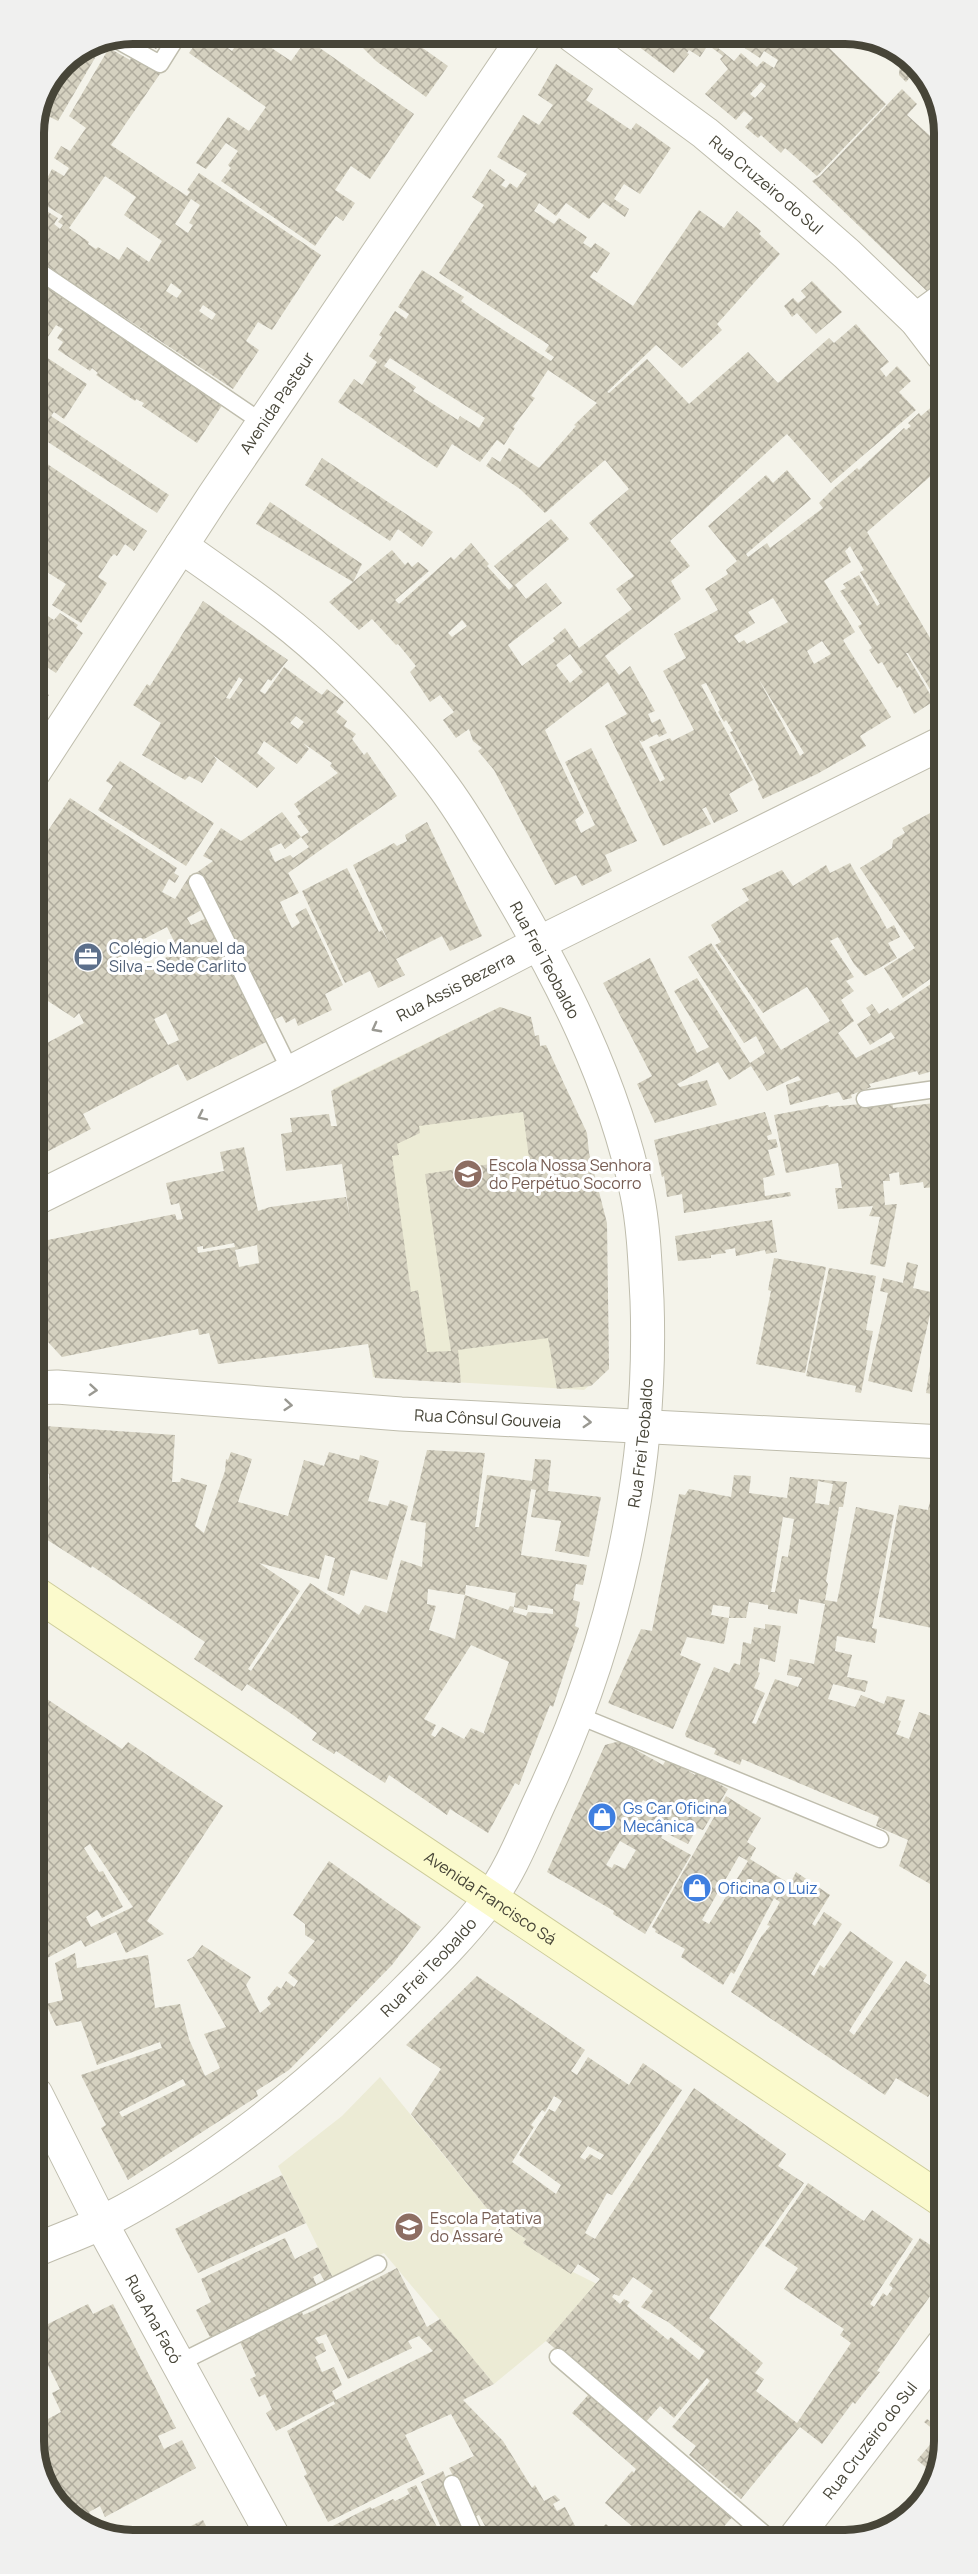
<svg xmlns="http://www.w3.org/2000/svg" width="978" height="2574" font-family="Manrope,sans-serif">
	<defs>
		<pattern id="building-cross-hatch" width="8" height="8" patternUnits="userSpaceOnUse" patternTransform="scale(1.5)"><rect width="8" height="8" fill="#d5d1c0"/><path d="M0 0l8 8M0 8l8-8" fill="none" stroke="#afab9d"/></pattern>
	</defs>
	<rect width="100%" height="100%" fill="#f4f3ea"/>
	<!-- education -->
	<path fill="#ecebd5" d="M500 1007 523 1015 606 1371 584 1390 373 1377 333 1089Z
		M380 2077 492 2215 526 2239 523 2243 571 2273 573 2272 597 2284 546 2341 494 2384 384 2253 333 2278 278 2166 342 2116Z"/>
	<!-- building -->
	<path fill="url(#building-cross-hatch)" fill-rule="evenodd" d="M733 34 731 39 726 35 717 47 734 61 741 53 757 67 763 61 774 68 778 60 764 51 760 58 737 43 741 37 735 34H815L886 104 817 176 785 148 781 153 761 135 758 138 745 127 753 118 744 111 736 120 705 94 728 69 720 59 723 56 708 45 700 57 689 50 687 53 689 54 674 73 630 40 633 35ZM761 82 766 86 755 98 750 94Z
		M407 37 448 66 426 97 376 61 358 43 362 38Z
		M199 39H215L232 51 240 39H258L291 61 307 39 414 114 370 179 351 166 335 190 355 203 343 221 336 216 315 246 221 181 231 168 228 165 238 151 226 143 206 169 196 163 228 117 249 131 266 107 189 53Z
		M139 40H164L156 49Z
		M869 40 897 52 870 51Z
		M94 41 102 46 58 121 40 112 62 62Z
		M109 48 130 60 132 56 162 71 111 145 187 196 190 192 187 190 199 173 321 255 272 330 258 322 246 341 259 350 233 389 33 257V195L37 197 52 169 64 176 69 168 54 158 61 146 70 151 86 128 69 116ZM105 176 136 197 124 215 162 241 149 262 127 247 119 260 98 247 96 249 88 244 89 242 69 228ZM191 199 200 205 189 223 193 225 188 233 175 224ZM37 200 63 216 58 222 63 225 60 229 54 224 58 218 35 204ZM171 283 182 291 177 298 166 291ZM203 305 216 314 212 320 199 311Z
		M556 64 593 89 586 100 631 130 636 123 671 148 640 194 624 184 614 199 629 209 625 217 603 202 589 219 566 203 556 216 539 203 534 211 554 224 559 218 587 237 583 243 591 248 595 243 610 253 597 273 594 271 590 277 633 306 699 210 724 228 737 211 761 231 759 234 780 254 717 324 722 330 682 368 656 345 607 392 609 393 647 359 689 404 748 352 778 383 829 338 834 343 856 324 889 362 880 369 886 377 897 366 911 381 899 392 916 410 831 483 787 434 670 541 690 566 671 581 681 599 605 656 619 675 630 666 655 711 648 714 652 723 660 719 667 733 659 737 657 734 642 742 639 740 660 782 665 779 649 747 670 738 672 741 694 730 663 671 686 658 674 634 718 610 705 589 728 574 726 570 737 561 708 526 766 475 773 483 787 470 811 499 746 554 748 557 767 543 770 548 823 508 819 503 834 488 857 468 859 470 904 428 906 430 911 426 908 423 919 413 921 416 942 398V466L867 532 942 658V696L936 699 908 653H906L934 701 914 714 900 686 897 688 882 662 878 664 869 650 872 648 858 626 862 624 840 591 846 588 843 584 859 575 877 606 880 604 860 572 864 570 850 546 845 551 851 562 824 581 855 632 843 640 891 717 860 736 866 746 817 774 763 799 758 789 759 787 730 732 733 731 726 720 724 722 718 712 720 710 706 683 701 685 753 780 729 794 738 811 714 823 706 807 702 809 711 824 663 846 605 726 627 714 608 682 545 730 584 813 575 820 581 833 595 825 565 762 591 748 637 841 605 855 612 871 582 886 576 875 555 885 494 770 478 751 482 748 473 741 469 729 456 738 443 720 454 712 440 695 430 702 410 672 416 666 398 644 396 645 372 619 359 630 329 602 353 582 256 524 270 502 362 564 353 582 392 550 405 565 408 562 412 567 418 562 429 571 395 600 399 604 451 557 454 560 471 543 489 564 487 566 509 590 513 586 494 566 551 519 569 539 515 585 526 599 546 583 562 603 508 645 522 666 555 641 553 638 565 628 579 648 632 609 616 589 634 576 589 523 629 489 605 460 545 513 520 489 486 466 492 457 500 462 509 448 539 468 576 426 574 425 597 403 548 370 531 396 535 398 513 427 515 428 504 445 497 440 480 462 452 444 437 468 338 402 354 379 362 385 377 362 369 356 382 337 379 335 395 311 406 319 409 314 398 307 422 270 464 297 461 301 482 316 551 361 554 357 545 351 549 345 439 273 484 205 472 197 490 169 505 180 501 185 506 188 510 183 517 188 527 174 497 157 523 115 539 125 553 105 538 95ZM390 358 485 418 479 428 460 416 458 420 413 391 416 387 384 366ZM773 598 788 622 747 644 744 640 739 643 734 636 755 623 748 612ZM462 620 467 626 452 637 448 633ZM822 641 831 654 814 664 807 651ZM570 654 583 672 570 683 556 665ZM758 678 804 753 800 756Z
		M900 64H915L922 75H912L906 82 899 75Z
		M902 89 917 104 907 115 939 144 942 141V285L931 295 812 181 820 176Z
		M942 108V131L929 122Z
		M33 134 46 141 38 158 33 156Z
		M33 274 223 404 197 443 142 406 144 403 136 399 135 401 96 375 98 373 92 368 90 371 58 350 63 342 57 338 63 329 56 325 43 344 33 338Z
		M812 281 842 312 816 334 797 313 792 317 784 306 793 298 798 303 806 297 801 291Z
		M34 349 87 384 64 419 54 412 51 416 169 495 157 513 34 433V405L36 406 38 403 34 400Z
		M34 455 147 531 134 551 125 544 117 556 114 554 111 557 98 577 107 583 81 623 52 605 66 584 42 569 34 582Z
		M322 458 433 532 422 547 398 529 390 541 305 485Z
		M203 601 288 660 271 681 268 679 260 691 265 694 284 667 322 695 327 689 344 702 336 712 347 721 344 726 356 734 352 739 364 755 367 752 397 796 288 873 299 893 280 902 292 928 300 923 295 914 306 908 343 985 325 994 332 1010 298 1026 295 1018 286 1023 282 1016 271 1021 196 873 213 861 203 856 221 828 241 841 282 812 301 837 309 832 297 816 301 814 294 804 338 773 330 766 332 763 303 743 309 749 297 764 264 741 257 753 275 768 257 788 213 755 217 760 202 783 189 776 185 780 142 755 161 723 133 705 147 684 150 686ZM239 677 243 680 230 699 226 698ZM296 716 304 722 298 729 290 723ZM301 837 309 847 293 858 290 855 275 862 269 849 281 843 285 849Z
		M34 607 54 620 60 613 78 625 76 628 83 633 56 673 36 660 34 662Z
		M34 684 49 695 34 717Z
		M120 761 214 823 186 866 98 810 113 786 106 781Z
		M70 798 177 868 174 873 179 876 175 883 169 879 162 892 175 899 190 875 207 907 187 918 191 925 211 916 270 1040 187 1081 178 1064 83 1114 91 1129 35 1158 34 1050 84 1023 79 1013 74 1018 34 992V859L42 847 39 844ZM167 927 179 951 131 975 127 967 119 962 125 949ZM166 1013 179 1040 168 1045 154 1019Z
		M943 810V970L903 998 884 968 915 948 860 868 892 848 893 840 905 833 902 828 934 811 935 814Z
		M427 822 482 936 450 951 442 936 396 959 405 975 378 988 370 971 345 983 302 891 347 868 379 932 382 930 390 945 353 865 394 843 397 846 407 841 405 835Z
		M850 863 887 929 894 925 900 937 888 943 897 958 865 976 854 964 838 937 830 941 854 977 846 981 854 991 841 1000 854 1021 838 1033 856 1058 895 1038 891 1032 870 1045 857 1024 871 1015 866 1008 872 1004 879 1014 888 1008 890 1011 943 976V1068L919 1075 917 1071 869 1084 871 1087 851 1095 852 1098 843 1100 839 1092 790 1105 786 1085 801 1080 798 1076 767 1091 751 1066 729 1080 718 1062 677 1084 680 1087 707 1080 717 1105 655 1123 637 1084 652 1076 603 983 650 958 697 1053 709 1047 674 991 697 978 750 1063 765 1053 756 1036 744 1043 688 957 711 943 781 1050 830 1021 807 987 763 1013 715 945 721 942 711 925 749 900 742 889 782 870 793 886 826 865 830 873Z
		M500 1007 531 1017 535 1036 539 1035 540 1046 546 1045 587 1133 589 1153 607 1223 609 1369 591 1386 557 1389 548 1338 458 1350 461 1383 375 1378 368 1344 218 1364 209 1333 199 1335 198 1329 62 1357 48 1342 42 1349 35 1350V1253L38 1242 175 1214 177 1220 183 1219 179 1203 171 1205 166 1183 224 1171 220 1152 244 1147 258 1211 270 1207 346 1197 350 1219 342 1164 286 1171 281 1134 292 1132 290 1118 329 1114 331 1126H337L331 1091ZM523 1112 529 1158 425 1174 451 1351 427 1352 418 1290 411 1292 392 1156 399 1155 397 1144 420 1133 419 1126ZM234 1243 235 1247 198 1253 197 1247 203 1246V1249ZM257 1245 259 1263 239 1267 235 1250Z
		M892 1101 893 1108 943 1102V1201L936 1202 935 1187 924 1188 923 1182 900 1185 899 1172 889 1174 890 1181H883L885 1205 897 1204 885 1267 870 1264 880 1217 869 1216 873 1206 838 1209 835 1188H842L838 1163 786 1173 774 1115 828 1105 829 1107Z
		M765 1112 772 1134 767 1136 768 1140 776 1139 778 1147 768 1150 775 1175 763 1178 765 1196 790 1192 791 1196 684 1213 682 1194 667 1197 664 1176 662 1177 654 1140Z
		M772 1220 777 1252 766 1254 765 1250 736 1256 735 1248 725 1250 726 1253 711 1255V1258L678 1261 675 1236Z
		M774 1258 826 1267 805 1373 756 1364 771 1291 768 1290Z
		M907 1262 918 1265 913 1288 935 1293 912 1392 868 1381 888 1293 880 1291 883 1278 903 1283Z
		M829 1268 876 1276 866 1330 873 1331 861 1393 855 1392 856 1386 806 1376Z
		M940 1321 943 1322V1396L926 1393 934 1339H937Z
		M45 1426 175 1435 172 1482H180L181 1478 207 1485 195 1526 204 1533 225 1471 226 1459 228 1460 231 1452 252 1459 238 1502 288 1516 304 1460 324 1466 329 1452 359 1460 360 1455 379 1461 368 1501 388 1506 390 1500 408 1506 387 1580 351 1570 344 1596 327 1590 335 1558 325 1555 319 1579 259 1563 300 1591 248 1669 251 1671 310 1583 359 1615 365 1605 387 1613 401 1560 422 1567 426 1523 410 1520 427 1450 485 1453 475 1527H479L487 1475 532 1481 535 1459 551 1460 548 1491 601 1497 589 1557 555 1551 561 1521 531 1517 536 1490 531 1489 521 1555 587 1565 583 1585 576 1584 573 1600 580 1602 575 1626 579 1628 553 1707 550 1705 519 1785 515 1783 488 1833 450 1809 447 1815 389 1775 385 1783 336 1751 334 1754 312 1740 317 1733 293 1715 247 1684 242 1691 194 1659 205 1642 92 1566 91 1568 35 1532V1521L48 1503 49 1474 45 1475ZM466 1585 516 1593 514 1607 527 1610 528 1605 553 1609V1614L528 1612 526 1616 513 1612 514 1607 510 1606 508 1610 465 1595 455 1639 429 1630 436 1606 427 1604 428 1589 465 1595ZM471 1645 509 1662 484 1732 485 1734 471 1728 464 1739 442 1727 435 1737 431 1735 436 1725 424 1719Z
		M734 1475 751 1476 749 1493 787 1498 790 1477 847 1482 843 1507H839L826 1581 828 1584 825 1600 837 1602 856 1507 894 1515 872 1628 877 1629 875 1643 837 1636 835 1651 852 1655 847 1677 868 1681 865 1692 833 1684 828 1699 855 1707 861 1695 884 1704 887 1696 905 1700 898 1720 901 1721 896 1734 909 1739 919 1712 931 1716 944 1679V1892L899 1866 908 1840 876 1826 879 1817 742 1759 740 1765 714 1754 716 1749 686 1737 685 1734 714 1667 729 1673 734 1663 740 1665 743 1642 751 1644 754 1627 765 1629V1624L781 1626 775 1662 760 1658 758 1672 760 1673 754 1688 765 1693 752 1723 756 1724 775 1679 798 1687 802 1678 787 1675 790 1659 814 1664 825 1604 799 1599 797 1614 768 1609V1605L749 1602 746 1618H729L730 1607 713 1605 711 1615 729 1618 724 1644 687 1637 680 1655 701 1664 673 1729 608 1703 641 1629 652 1631 679 1494 685 1495 689 1489 731 1497ZM818 1481 833 1484 829 1505 815 1503ZM783 1517 794 1519 788 1557 782 1556 775 1592H771Z
		M930 1501 944 1503V1590L937 1629 879 1617 899 1505 928 1510Z
		M35 1691 122 1749 128 1742 223 1806 147 1921 164 1934 126 1953 116 1932 85 1947 81 1940 36 1964ZM90 1844 133 1907 91 1927 86 1917 97 1910 102 1918 123 1907 103 1871 99 1872 84 1848Z
		M620 1741 663 1765 667 1758 695 1775 697 1771 728 1789 703 1830 697 1828 688 1844 664 1832 661 1838 691 1855 645 1934 613 1914 614 1911 547 1872 605 1745ZM643 1800 649 1803 641 1816 636 1812ZM620 1841 636 1850 625 1869 614 1864 612 1868 606 1865Z
		M726 1796 761 1818 747 1842 756 1848 750 1859 790 1884 796 1872 830 1895 812 1924 815 1926 824 1912 842 1924 811 1974 814 1976 820 1965 824 1968 850 1931 893 1962 849 2031 854 2035 906 1961 927 1975 923 1981 944 1994V2072L928 2097 896 2078 885 2095 731 1992 761 1937 770 1926 767 1925 780 1902 774 1898 734 1974 731 1972 723 1985 681 1957 685 1949 655 1932 656 1930 652 1927ZM739 1856 748 1861 709 1924 702 1920Z
		M329 1861 421 1927 392 1965 289 2070 256 2091 258 2096 128 2180 101 2128 106 2125 81 2075 162 2048 160 2042 97 2065 81 2021 56 2026 46 2004 63 2000 55 1963 75 1953 77 1968 148 1955 155 2008 180 2004 189 2039 205 2076 220 2068 204 2034 226 2027 187 1960 193 1957 202 1945 251 1977 246 1985 260 2013 271 2004 267 1998 277 1986 281 1989 286 1981 294 1987 298 1981 288 1973 315 1941 305 1935V1924L293 1915ZM183 2079 186 2085 122 2117 119 2112Z
		M477 1976 585 2050 571 2071 577 2075 588 2057 629 2085 643 2063 682 2090 612 2195 607 2193 585 2233 595 2239 694 2088 786 2154 778 2166 804 2183 709 2318 763 2363 755 2373 764 2379 756 2391 797 2423 851 2343 840 2335 844 2329 784 2289 798 2268 765 2246 808 2183 864 2221 872 2210 913 2239 870 2304 874 2307 883 2293 887 2296 893 2288 889 2285 920 2238 945 2255V2275L877 2371 880 2372 855 2404 853 2402 822 2444 800 2427 741 2499 689 2455 696 2446 672 2427 710 2381 707 2378 674 2418 660 2406 644 2424 546 2341 600 2279 578 2264 571 2274 523 2243 526 2239 493 2216 411 2114 441 2069 406 2045ZM554 2096 562 2101 555 2112 549 2109 519 2155 561 2185 556 2194 512 2162 534 2127 531 2125 542 2110 545 2112ZM588 2146 604 2155 600 2160 590 2154 585 2160 580 2157ZM633 2277 653 2291 641 2307 668 2322 705 2351 699 2360 671 2337 668 2340 627 2306 630 2302 624 2299 620 2304 612 2297 614 2294 619 2296Z
		M944 2107 945 2123V2133L933 2125Z
		M282 2175 306 2223 198 2273 175 2229Z
		M285 2238 295 2259 318 2247 333 2278 325 2282 320 2273 313 2277 317 2286 211 2339 196 2310 211 2302 201 2279Z
		M397 2268 427 2327 440 2319 494 2384 463 2400 503 2441 532 2488 535 2485 544 2501 555 2495 560 2500 553 2504 557 2511 565 2507 582 2539H492L479 2515 474 2517 449 2468 474 2456 451 2414 405 2435 425 2474 328 2522 304 2476 307 2474 287 2431 335 2404 334 2401 276 2431 266 2413 272 2409 265 2394 259 2397 250 2379 256 2376 239 2340 301 2309 303 2315 315 2310ZM326 2334 348 2379 412 2348 408 2341 419 2336 433 2351 336 2400 332 2391 342 2385 334 2367 322 2372 315 2357 326 2351 323 2343 319 2344 315 2338Z
		M88 2304 93 2314 113 2304 176 2428 158 2436 164 2449 182 2440 196 2468 105 2517 100 2506 89 2512 95 2523 89 2526 67 2517 36 2468V2413L39 2412 44 2421 61 2412 52 2393 60 2389 36 2342V2330Z
		M589 2394 733 2516 714 2538H646L605 2503 632 2471 634 2473 636 2469 572 2413Z
		M945 2395V2442L934 2474 917 2460 939 2434 924 2422 927 2419 930 2421 936 2414 932 2412Z
		M443 2471 465 2520 474 2539H447L443 2532 421 2482Z
		M416 2485 440 2533 430 2539 327 2540 323 2531 370 2507 372 2509 393 2499 395 2501 409 2494 415 2505 407 2489Z
		M203 2520 213 2540 161 2541Z
		M606 2524 622 2539H587L594 2535Z"/>
	<g fill="none" stroke-linecap="round" stroke-linejoin="round">
		<!-- lane casing -->
		<g stroke="#bfbdad" stroke-width="19">
			<path id="lane" d="M117 40 160 64 175 40
				M33 267 263 423
				M197 882 291 1072
				M865 1099 943 1088
				M577 1715 880 1839
				M558 2357 769 2538
				M179 2363 378 2264
				M452 2484 476 2539"/>
		</g>
		<!-- street casing -->
		<g stroke="#bfbdad" stroke-width="35">
			<g id="street">
				<path id="s1" d="M573 36 705 133 784 199 847 254 916 320 942 354"/>
				<path d="M916 320 942 301"/>
				<path id="s2" d="M34 772 213 497 525 36"/>
				<path id="s3" d="M35 1199 291 1072 539 943 942 743"/>
				<path id="s4" d="M35 1388 57 1387 401 1414 944 1442"/>
				<path id="s5" d="M36 2094 101 2223 275 2540"/>
				<path id="s6" d="M36 2250C59 2240 83 2232 105 2221 214 2165 307 2089 394 2003 426 1971 460 1938 488 1901 511 1871 526 1831 542 1797 615 1642 653 1472 647 1300 645 1265 644 1228 637 1194 614 1082 561 979 503 881 483 848 464 813 440 782 411 743 376 705 341 671 293 623 236 585 181 546"/>
				<path id="s7" d="M795 2538 945 2342"/>
			</g>
		</g>
		<!-- secondary casing -->
		<g stroke="#cdcc9a" stroke-width="35">
			<g id="secondary">
				<path id="s8" d="M35 1593 945 2202"/>
			</g>
		</g>
		<!-- lane -->
		<use href="#lane" stroke="#fff" stroke-width="16"/>
		<!-- street -->
		<use href="#street" stroke="#fff" stroke-width="33"/>
		<!-- secondary -->
		<use href="#secondary" stroke="#fbfacc" stroke-width="33"/>
	</g>
	<!-- one-way arrows -->
	<defs><path id="oneway-chevron" d="M-2-3.5L2.5 0L-2 3.5" fill="none" stroke-width="1.6" stroke-linecap="round" stroke-linejoin="round" transform="scale(1.5)"/></defs>
	<g stroke="#9a9992">
		<use href="#oneway-chevron" transform="translate(376 1028) rotate(152)"/>
		<use href="#oneway-chevron" transform="translate(202 1116) rotate(154)"/>
		<use href="#oneway-chevron" transform="translate(93 1390) rotate(5)"/>
		<use href="#oneway-chevron" transform="translate(288 1405) rotate(5)"/>
		<use href="#oneway-chevron" transform="translate(587 1422) rotate(3)"/>
	</g>
	<!-- icons -->
	<defs>
		<g id="office-disc" transform="scale(1.5)"><circle r="9.5" fill="#5c6f8a" stroke="#fff"/><path d="M-6-3h4V-5.5h4V-3h4V5H-6ZM-1-4.5V-3h2v-1.5ZM-6 0V1H6V0Z" fill="#fff"/></g>
		<g id="school-disc" transform="scale(1.5)"><circle r="9.5" fill="#8d6e63" stroke="#fff"/><path d="M0-5L7-2L0 1L-7-2ZM-4 1L0 2.5L4 1V4Q0 6-4 4Z" fill="#fff"/></g>
		<g id="shop-disc" transform="scale(1.5)"><circle r="9.5" fill="#3f7fe0" stroke="#fff"/><path d="M-5-2.5h2.3a2.7 3.5 0 0 1 5.4 0H5L5.5 6h-11ZM-1.5-2.5h3a1.5 2.3 0 0 0-3 0Z" fill="#fff"/></g>
	</defs>
	<g fill-rule="evenodd">
		<use href="#office-disc" x="88" y="957"/>
		<use href="#school-disc" x="468" y="1174"/>
		<use href="#shop-disc" x="602" y="1817"/>
		<use href="#shop-disc" x="697" y="1888"/>
		<use href="#school-disc" x="409" y="2227"/>
	</g>
	<g text-anchor="middle" dominant-baseline="central" stroke-width="6" stroke-linejoin="round" paint-order="stroke">
		<!-- street labels -->
		<g font-size="16" fill="#474538" stroke="#fff">
			<text stroke="none"><textPath href="#s1" startOffset="244">Rua Cruzeiro do Sul</textPath></text>
			<text stroke="none"><textPath href="#s2" startOffset="442">Avenida Pasteur</textPath></text>
			<text transform="translate(545 960) rotate(62)">Rua Frei Teobaldo</text>
			<text stroke="none"><textPath href="#s3" startOffset="471">Rua Assis Bezerra</textPath></text>
			<text stroke="none"><textPath href="#s4" startOffset="454">Rua Cônsul Gouveia</textPath></text>
			<text stroke="none"><textPath href="#s6" startOffset="1064">Rua Frei Teobaldo</textPath></text>
			<text stroke="none"><textPath href="#s8" startOffset="548">Avenida Francisco Sá</textPath></text>
			<text stroke="none"><textPath href="#s6" startOffset="488">Rua Frei Teobaldo</textPath></text>
			<text stroke="none"><textPath href="#s5" startOffset="254">Rua Ana Facó</textPath></text>
			<text stroke="none"><textPath href="#s7" startOffset="123">Rua Cruzeiro do Sul</textPath></text>
		</g>
		<!-- service labels -->
		<g font-size="16" fill="#4e5e75" stroke="#fff" text-anchor="start">
			<text x="109" y="948">Colégio Manuel da<tspan x="109" dy="18">Silva - Sede Carlito</tspan></text>
		</g>
		<!-- education labels -->
		<g font-size="16" fill="#785e54" stroke="#fff" text-anchor="start">
			<text x="489" y="1165">Escola Nossa Senhora<tspan x="489" dy="18">do Perpétuo Socorro</tspan></text>
			<text x="430" y="2218">Escola Patativa<tspan x="430" dy="18">do Assaré</tspan></text>
		</g>
		<!-- shop labels -->
		<g font-size="16" fill="#366cbe" stroke="#fff" text-anchor="start">
			<text x="623" y="1808">Gs Car Oficina<tspan x="623" dy="18">Mecânica</tspan></text>
			<text x="718" y="1888">Oficina O Luiz</text>
		</g>
	</g>
	<!-- crop -->
	<path d="M0 0H978V2574H0ZM133 44H845A89 89 0 0 1 934 133V2441A89 89 0 0 1 845 2530H133A89 89 0 0 1 44 2441V133A89 89 0 0 1 133 44Z" fill="#f0f0ef" fill-rule="evenodd"/>
	<path fill="none" stroke="#474538" stroke-width="8" d="M133 44H845A89 89 0 0 1 934 133V2441A89 89 0 0 1 845 2530H133A89 89 0 0 1 44 2441V133A89 89 0 0 1 133 44Z"/>
</svg>
